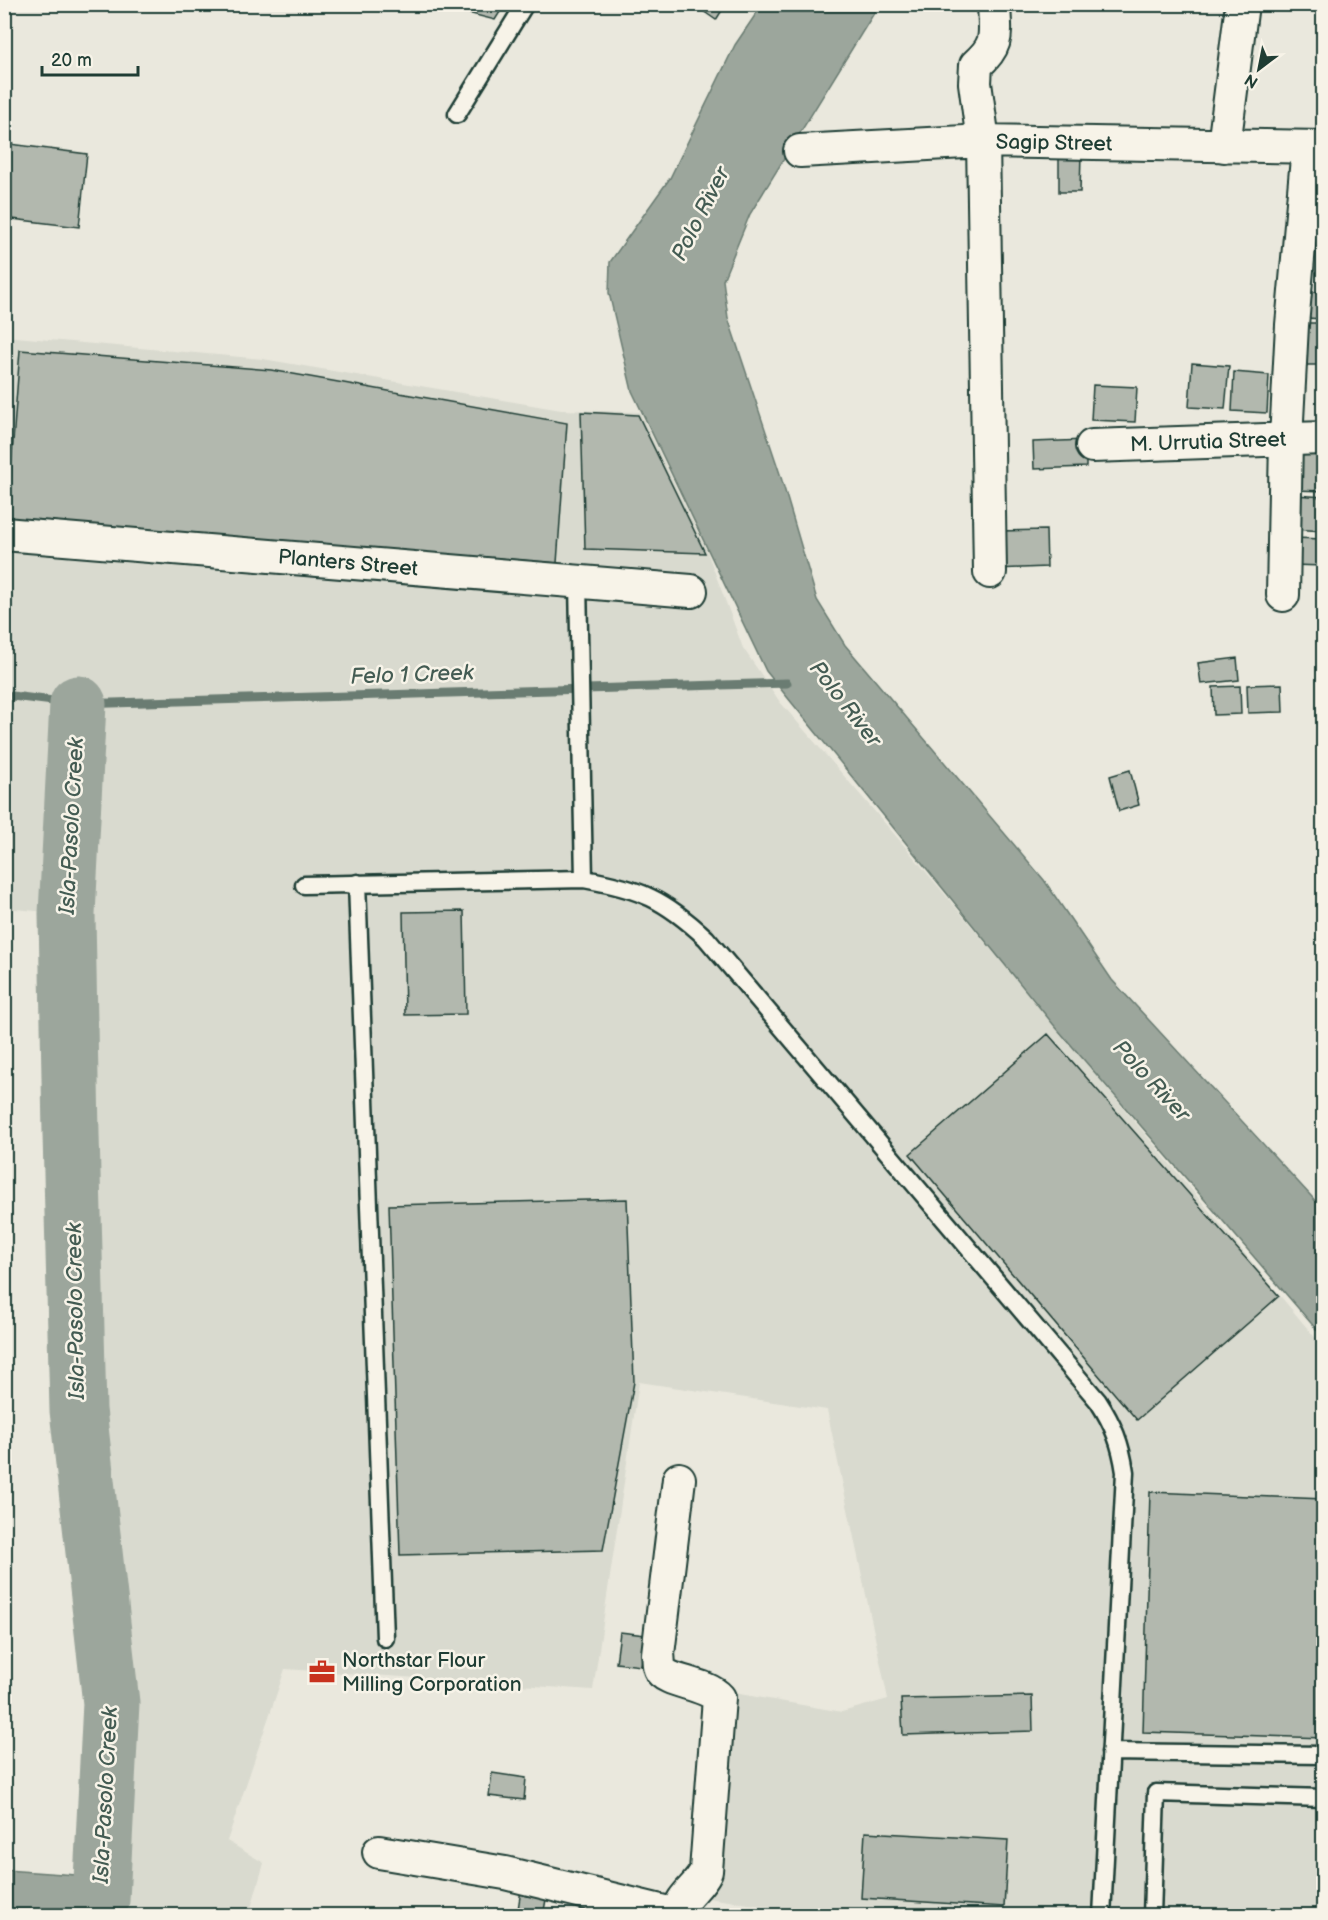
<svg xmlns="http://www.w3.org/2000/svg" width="1328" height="1920" font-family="'Balsamiq Sans',sans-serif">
	<rect width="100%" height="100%" fill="#eae8dd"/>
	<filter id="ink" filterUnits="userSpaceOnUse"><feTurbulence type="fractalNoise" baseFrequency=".0167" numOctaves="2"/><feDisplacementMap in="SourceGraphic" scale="12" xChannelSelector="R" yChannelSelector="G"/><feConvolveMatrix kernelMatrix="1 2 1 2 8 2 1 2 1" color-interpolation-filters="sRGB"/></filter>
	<g filter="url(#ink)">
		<!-- built -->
		<path fill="#d9dacf" d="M4 336 263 359 561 410 640 412 706 549 743 648 780 702 902 843 1323 1347V1915L832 1916 708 1898 734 1693 842 1712 888 1699 827 1410 639 1382 593 1690 285 1669 227 1841 264 1863 249 1915H114L132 1829 121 1650 83 1496 75 1376 67 914 5 908Z"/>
		<!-- water -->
		<path fill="#9ca69c" stroke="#6a7c72" stroke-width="1.5" d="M762 5H879L750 214 723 280 728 318 780 474 817 600 845 645 1044 880 1112 980 1323 1209V1337L1053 1024 766 671 632 391 609 293 610 262 670 178 735 45Z
			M5 1870 91 1876 101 1870 117 1877 114 1915H5Z"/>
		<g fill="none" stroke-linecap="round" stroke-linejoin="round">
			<!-- stream -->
			<path stroke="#6a7c72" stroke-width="9" d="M4 695 78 704 787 683"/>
			<!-- river -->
			<path stroke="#9ca69c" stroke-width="57" d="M78 704 67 914 71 1134 78 1410 111 1703 101 1900 94 1916"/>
		</g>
		<!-- building -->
		<path fill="#b2b8ae" stroke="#1f3d34" stroke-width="1.5" d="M432 4H505L495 20Z
			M693 4H726L716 20Z
			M10 144 87 154 79 227 4 218Z
			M1059 153H1081L1080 192H1059Z
			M1306 292H1324V319L1306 318Z
			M1303 323H1324V365H1303Z
			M20 350 271 370 567 423 557 563 7 520Z
			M1192 363 1229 366 1225 409 1189 407Z
			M1234 372 1269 375 1267 413 1232 411Z
			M1093 385 1137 387 1135 422 1091 420Z
			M581 412 638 415 705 553 585 549Z
			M1086 440V467L1034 469 1033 442Z
			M1296 441 1324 442V491L1295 490Z
			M1295 495 1324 497V531L1293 529Z
			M1046 530 1047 567 996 569 995 531Z
			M1293 538 1324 539V566L1292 565Z
			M1237 658 1239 680 1201 684 1198 663Z
			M1282 684 1283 712 1248 713 1247 685Z
			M1240 686 1241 714 1214 715 1213 687Z
			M1322 751H1324V779H1322Z
			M1130 770 1139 805 1119 811 1110 776Z
			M464 911 466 1014 405 1015 403 912Z
			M1048 1034 1279 1296 1137 1420 910 1154Z
			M627 1199 634 1382 603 1550 400 1555 389 1205Z
			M1150 1492 1324 1499V1738L1143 1732Z
			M620 1632 645 1635 641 1666 616 1663Z
			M1032 1696 1033 1731 903 1735 901 1699Z
			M492 1773 526 1778 524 1800 489 1796Z
			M865 1832 1008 1840 1004 1907 861 1898Z
			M521 1890 547 1894 543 1916H517Z"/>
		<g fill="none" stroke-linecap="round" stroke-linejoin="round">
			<!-- service casing -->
			<g stroke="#1f3d34" stroke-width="21">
				<path id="service" d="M457 114 525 4
					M578 583 584 879
					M357 883 385 1638
					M304 885 584 879C641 889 664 899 706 938L1098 1401C1113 1424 1121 1444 1125 1472L1102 1916
					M1110 1752 1324 1755
					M1152 1916 1156 1793 1324 1798"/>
			</g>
			<!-- minor casing -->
			<g stroke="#1f3d34" stroke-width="36">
				<path id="minor" d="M1224 146 1242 4
					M800 151 983 141 1324 147
					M1092 446 1324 438
					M4 534 691 591
					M990 572 983 141 975 83 976 65C1000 44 995 34 994 4
					M1283 595 1286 439 1292 325 1308 147
					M379 1852 505 1873 677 1915
					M677 1916C682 1893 697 1890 706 1871L719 1698C706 1683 665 1682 660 1669 658 1665 659 1658 658 1654L679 1479"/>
			</g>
			<!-- service -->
			<use href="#service" stroke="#f7f3e8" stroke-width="16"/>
			<!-- minor -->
			<use href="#minor" stroke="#f7f3e8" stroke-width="32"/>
		</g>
	</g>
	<!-- icons -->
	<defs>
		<g id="office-bare" transform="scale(2.07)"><path d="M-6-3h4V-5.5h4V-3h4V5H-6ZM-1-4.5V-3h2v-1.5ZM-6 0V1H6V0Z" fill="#c8321e" stroke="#f7f3e8" stroke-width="2.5" paint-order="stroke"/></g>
	</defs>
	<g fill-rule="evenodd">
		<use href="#office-bare" x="322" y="1672"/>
	</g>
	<g text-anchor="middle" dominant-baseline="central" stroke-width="5" stroke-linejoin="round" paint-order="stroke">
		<!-- street labels -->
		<g font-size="21" fill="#1f3d34" stroke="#f7f3e8">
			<text transform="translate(1054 143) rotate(1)">Sagip Street</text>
			<text transform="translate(1208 442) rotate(-2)">M. Urrutia Street</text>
			<text transform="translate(348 563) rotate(5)">Planters Street</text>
		</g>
		<!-- poi labels -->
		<g font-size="21" fill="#1f3d34" stroke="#f7f3e8" text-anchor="start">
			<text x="342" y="1660">Northstar Flour<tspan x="342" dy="24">Milling Corporation</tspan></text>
		</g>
		<!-- water labels -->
		<g font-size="22" font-style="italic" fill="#445c53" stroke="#f7f3e8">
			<text transform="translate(701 214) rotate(-63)">Polo River</text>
			<text transform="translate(412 675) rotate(-2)">Felo 1 Creek</text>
			<text transform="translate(845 704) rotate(52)">Polo River</text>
			<text transform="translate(72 826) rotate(-87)">Isla-Pasolo Creek</text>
			<text transform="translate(1151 1081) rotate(47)">Polo River</text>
			<text transform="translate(76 1311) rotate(-91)">Isla-Pasolo Creek</text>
			<text transform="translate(106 1795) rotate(-87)">Isla-Pasolo Creek</text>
		</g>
	</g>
	<!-- margin -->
	<rect width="1328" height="1920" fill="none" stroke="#f7f3e8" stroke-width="24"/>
	<rect x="12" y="12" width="1304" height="1896" fill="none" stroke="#1f3d34" stroke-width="2" filter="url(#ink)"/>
	<!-- north arrow -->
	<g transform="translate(1259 69) rotate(212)" stroke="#f7f3e8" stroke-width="4.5" paint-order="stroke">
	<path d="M0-4.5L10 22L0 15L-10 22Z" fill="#1f3d34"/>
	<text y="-9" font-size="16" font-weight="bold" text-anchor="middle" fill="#1f3d34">N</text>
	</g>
	<!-- scale -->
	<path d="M42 66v9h96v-9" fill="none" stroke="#1f3d34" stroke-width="3"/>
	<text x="51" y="66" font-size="18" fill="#1f3d34" stroke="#f7f3e8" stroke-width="4.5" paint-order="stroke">20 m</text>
</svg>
